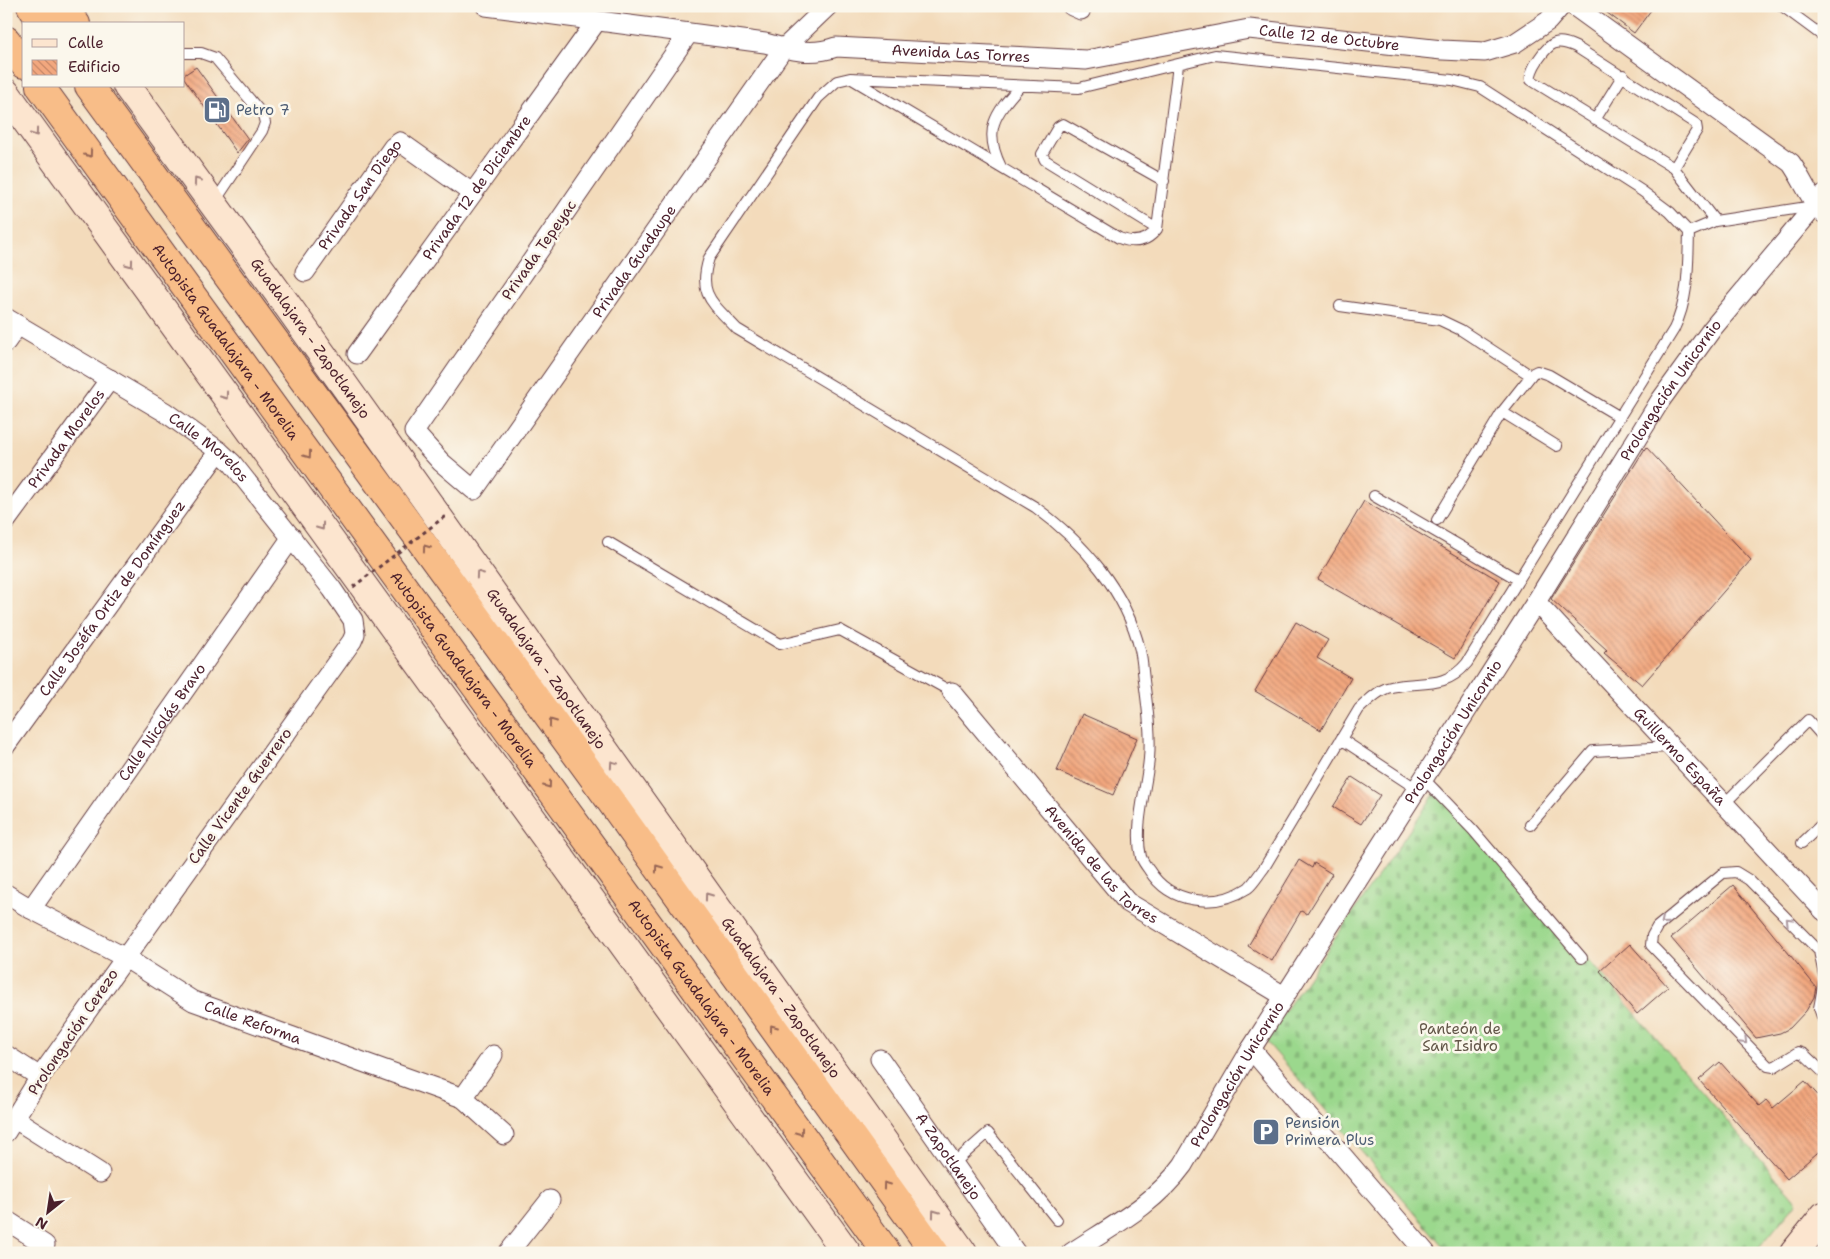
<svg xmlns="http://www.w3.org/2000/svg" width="1830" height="1259" font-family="'Shantell Sans',sans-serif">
	<defs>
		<pattern id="cemetery-stones" width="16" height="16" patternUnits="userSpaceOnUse" patternTransform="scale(1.25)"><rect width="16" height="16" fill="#9bd88d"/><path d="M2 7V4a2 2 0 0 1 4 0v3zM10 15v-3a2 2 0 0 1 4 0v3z" fill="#87b97a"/></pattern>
		<pattern id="building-back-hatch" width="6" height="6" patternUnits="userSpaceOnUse" patternTransform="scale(1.25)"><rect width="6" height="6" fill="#f2a77e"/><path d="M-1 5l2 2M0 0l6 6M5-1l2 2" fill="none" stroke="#c68767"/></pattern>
	</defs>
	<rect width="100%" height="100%" fill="#fbf7ec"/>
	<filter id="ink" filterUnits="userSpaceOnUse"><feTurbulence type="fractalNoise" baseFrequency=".02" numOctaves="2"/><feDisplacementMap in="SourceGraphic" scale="10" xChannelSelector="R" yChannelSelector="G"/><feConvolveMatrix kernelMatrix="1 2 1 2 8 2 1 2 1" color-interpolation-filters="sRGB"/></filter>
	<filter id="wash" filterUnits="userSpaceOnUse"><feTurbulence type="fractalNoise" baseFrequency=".0096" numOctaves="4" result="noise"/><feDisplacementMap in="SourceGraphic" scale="20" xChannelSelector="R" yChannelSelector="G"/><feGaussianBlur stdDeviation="1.12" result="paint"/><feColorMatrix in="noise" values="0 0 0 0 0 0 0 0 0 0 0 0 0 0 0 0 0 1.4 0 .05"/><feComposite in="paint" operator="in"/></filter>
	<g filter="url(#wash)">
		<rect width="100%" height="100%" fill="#f3dbbb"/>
		<!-- cemetery -->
		<path fill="url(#cemetery-stones)" stroke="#727c5c" d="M1440 786 1797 1202 1755 1253H1449L1265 1040Z"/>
		<g id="blocks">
			<!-- building -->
			<path fill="url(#building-back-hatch)" d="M1598 6H1654L1634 33Z
				M196 67 248 139 237 153 184 78V75Z
				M1646 447 1751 560 1642 685 1604 653 1607 650 1551 599Z
				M1364 501 1500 581 1455 658 1318 579Z
				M1296 622 1328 640 1317 658 1351 678 1321 730 1255 691Z
				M1082 714 1137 738 1113 795 1057 771Z
				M1352 777 1380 795 1361 824 1333 807Z
				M1299 860 1312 868 1314 863 1332 874 1307 914 1301 911 1272 961 1248 946Z
				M1733 885 1816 987 1814 997 1806 1011 1790 1028 1780 1033 1756 1038 1671 938Z
				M1630 944 1668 987 1637 1014 1600 971Z
				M1720 1062 1759 1106 1766 1100 1773 1108 1805 1081 1824 1102V1147L1787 1179 1699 1080Z"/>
		</g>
	</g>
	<g filter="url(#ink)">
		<use href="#blocks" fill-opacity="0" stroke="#633b41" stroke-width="1"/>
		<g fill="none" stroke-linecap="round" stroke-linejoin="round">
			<!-- lane casing -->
			<g stroke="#633b41" stroke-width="12">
				<path id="lane" d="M1782 6 1824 37
					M184 53H201L215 58 263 115 265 123 262 131 214 203
					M1215 55 1452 80 1480 87 1642 191 1670 212 1689 232C1688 266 1689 298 1674 329L1467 663C1443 692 1418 679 1387 688 1376 692 1368 701 1359 709L1264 868C1259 874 1254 883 1248 888 1215 909 1170 904 1149 870 1146 866 1143 862 1141 857 1134 826 1146 791 1149 759 1151 735 1148 712 1145 688 1143 676 1143 663 1140 650 1126 591 1083 542 1035 507L737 329C713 303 697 295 709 258L818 98 837 81 850 78 1079 88Z
					M852 79 1119 238C1134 244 1147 242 1157 229L1178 65
					M1595 120 1623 75
					M1001 167C983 130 994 115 1020 86
					M1674 168 1697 130 1696 124 1576 47C1569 44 1562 41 1555 43 1546 46 1528 71 1531 80L1674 168 1715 221
					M1157 229 1045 160 1042 154 1058 127 1063 124 1164 181
					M1689 232 1715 221 1814 206
					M1340 306 1440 320 1461 330 1530 375
					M1502 412 1557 446
					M1374 496 1517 579
					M1437 520 1502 412 1533 373 1537 371 1549 375 1620 417
					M608 542 780 644 840 630 952 692
					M1341 739 1417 789
					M1423 778 1473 830 1582 958
					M1724 804 1808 720 1824 738
					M1530 825 1593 751 1670 747
					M1802 843 1824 822
					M1819 951 1824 975
					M1824 956 1749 880 1736 872 1723 873 1657 927 1652 936 1651 945 1768 1066 1774 1067 1798 1052 1804 1054 1824 1073
					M1824 982 1819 1008 1824 1022
					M953 1164 988 1133 1057 1220"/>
			</g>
			<!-- street casing -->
			<g stroke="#633b41" stroke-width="21">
				<g id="street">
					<path id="s1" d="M486 6 765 43C790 50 811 56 836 47L1086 60 1249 29 1442 50 1485 52 1515 43 1548 21 1561 6"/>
					<path d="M1072 6 1081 10"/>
					<path d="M1574 6 1791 163C1802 178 1811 202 1823 213"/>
					<path id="s2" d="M688 34 414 432 441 462 474 490 783 49 828 6"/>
					<path id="s3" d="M305 272 393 147 400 142 472 193"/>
					<path id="s4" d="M6 318 165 412 219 451 232 463 332 589 353 620 355 634 352 641 40 1077 6 1132"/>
					<path d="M6 342 18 325"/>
					<path id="s5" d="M357 354 596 22"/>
					<path id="s6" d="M6 521 110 379"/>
					<path id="s7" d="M1536 602 1824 911"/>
					<path id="s8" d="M952 692 1127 902 1284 996"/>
					<path id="s9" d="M6 745 219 451"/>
					<path id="s10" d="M6 894 31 909 124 957 193 1001 463 1098 504 1135"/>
					<path id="s11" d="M31 909 292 537"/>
					<path d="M1251 1049 1426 1253"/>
					<path d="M6 1055 40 1077"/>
					<path id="s12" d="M880 1059 1016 1253"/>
					<path d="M463 1098 493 1055"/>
					<path d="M15 1119 100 1173"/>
					<path d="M6 1220 45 1245"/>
					<path d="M508 1253 550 1200"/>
					<path id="s13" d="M1071 1253C1112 1226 1154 1205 1183 1165L1251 1049 1536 602 1660 401 1712 329 1824 195"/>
				</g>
			</g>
			<!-- secondary casing -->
			<g stroke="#633b41" stroke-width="30">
				<g id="secondary">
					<path id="s14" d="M127 86 287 305 963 1253"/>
					<path d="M6 93 847 1253"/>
					<path d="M1794 1253 1824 1216"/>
				</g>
			</g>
			<!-- highway casing -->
			<g stroke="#633b41" stroke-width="30">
				<g id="highway">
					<path d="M31 6 43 24"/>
					<path d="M59 6 76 24"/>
					<path d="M6 40 24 64"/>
					<path id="s15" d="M40 86 887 1253"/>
					<path d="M89 86 609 799 935 1253"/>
				</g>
			</g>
			<!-- lane -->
			<use href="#lane" stroke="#fff" stroke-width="10"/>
			<!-- street -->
			<use href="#street" stroke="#fff" stroke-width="19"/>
			<!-- secondary -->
			<use href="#secondary" stroke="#fce5cf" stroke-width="28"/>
			<!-- highway -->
			<use href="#highway" stroke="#f8bd88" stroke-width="28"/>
			<!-- path-bridge -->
			<path stroke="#633b41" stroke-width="3" stroke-dasharray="4 4" stroke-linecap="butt" d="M353 587 448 514"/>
		</g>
		<!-- one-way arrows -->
		<defs><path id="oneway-chevron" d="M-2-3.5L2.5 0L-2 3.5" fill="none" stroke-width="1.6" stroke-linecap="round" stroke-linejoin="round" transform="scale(1.25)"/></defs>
		<g stroke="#a3827d">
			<use href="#oneway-chevron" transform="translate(35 133) rotate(54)"/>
			<use href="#oneway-chevron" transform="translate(197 181) rotate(-126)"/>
			<use href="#oneway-chevron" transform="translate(130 264) rotate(54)"/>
			<use href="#oneway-chevron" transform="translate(225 396) rotate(54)"/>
			<use href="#oneway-chevron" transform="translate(321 527) rotate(54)"/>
			<use href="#oneway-chevron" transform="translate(479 574) rotate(-125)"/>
			<use href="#oneway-chevron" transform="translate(613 764) rotate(-125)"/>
			<use href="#oneway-chevron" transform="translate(708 896) rotate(-126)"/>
			<use href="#oneway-chevron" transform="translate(935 1213) rotate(-126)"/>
		</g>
		<g stroke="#986655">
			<use href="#oneway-chevron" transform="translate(89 154) rotate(54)"/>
			<use href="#oneway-chevron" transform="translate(308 455) rotate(54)"/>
			<use href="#oneway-chevron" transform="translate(426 548) rotate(-126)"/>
			<use href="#oneway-chevron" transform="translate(552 722) rotate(-126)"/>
			<use href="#oneway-chevron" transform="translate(548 785) rotate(54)"/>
			<use href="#oneway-chevron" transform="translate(658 868) rotate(-126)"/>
			<use href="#oneway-chevron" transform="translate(773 1028) rotate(-126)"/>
			<use href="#oneway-chevron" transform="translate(800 1132) rotate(54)"/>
			<use href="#oneway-chevron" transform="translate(886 1185) rotate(-126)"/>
		</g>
		<g stroke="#ae9aa0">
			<use href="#oneway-chevron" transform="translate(1664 921) rotate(140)"/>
			<use href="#oneway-chevron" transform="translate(1789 921) rotate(-135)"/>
			<use href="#oneway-chevron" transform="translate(1744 1041) rotate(46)"/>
		</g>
	</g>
	<!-- icons -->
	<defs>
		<g id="fuel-square" transform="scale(1.4375)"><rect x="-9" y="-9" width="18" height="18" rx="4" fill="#5c6f8a" stroke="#fbf7ec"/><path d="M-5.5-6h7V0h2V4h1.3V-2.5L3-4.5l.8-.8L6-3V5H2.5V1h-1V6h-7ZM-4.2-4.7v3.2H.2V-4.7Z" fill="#fff"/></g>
		<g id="parking-square" transform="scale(1.4375)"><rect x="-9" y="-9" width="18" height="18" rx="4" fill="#5c6f8a" stroke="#fbf7ec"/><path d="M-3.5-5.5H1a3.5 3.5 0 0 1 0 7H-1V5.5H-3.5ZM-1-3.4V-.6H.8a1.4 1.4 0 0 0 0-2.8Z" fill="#fff"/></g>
	</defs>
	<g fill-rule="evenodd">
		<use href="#fuel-square" x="217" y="110"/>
		<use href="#parking-square" x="1266" y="1132"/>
	</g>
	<g text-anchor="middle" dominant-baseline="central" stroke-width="5" stroke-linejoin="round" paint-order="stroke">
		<!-- street labels -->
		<g font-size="15" fill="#4a1f2b" stroke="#fbf7ec">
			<text stroke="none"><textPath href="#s1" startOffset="851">Calle 12 de Octubre</textPath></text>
			<text stroke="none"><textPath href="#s1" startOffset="479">Avenida Las Torres</textPath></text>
			<text stroke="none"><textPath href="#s5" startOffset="205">Privada 12 de Diciembre</textPath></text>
			<text stroke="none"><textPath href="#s3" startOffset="95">Privada San Diego</textPath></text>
			<text transform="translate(539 250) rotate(-55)">Privada Tepeyac</text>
			<text stroke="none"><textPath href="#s2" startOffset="846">Privada Guadaupe</textPath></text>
			<text stroke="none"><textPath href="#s14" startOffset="312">Guadalajara - Zapotlanejo</textPath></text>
			<text stroke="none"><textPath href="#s15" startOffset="316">Autopista Guadalajara - Morelia</textPath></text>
			<text stroke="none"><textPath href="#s13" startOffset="1059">Prolongación Unicornio</textPath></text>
			<text stroke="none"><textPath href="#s6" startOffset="102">Privada Morelos</textPath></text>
			<text stroke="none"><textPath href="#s4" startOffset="241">Calle Morelos</textPath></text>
			<text stroke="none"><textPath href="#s9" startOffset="181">Calle Joséfa Ortiz de Domínguez</textPath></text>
			<text stroke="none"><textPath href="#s15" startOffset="721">Autopista Guadalajara - Morelia</textPath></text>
			<text stroke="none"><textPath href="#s14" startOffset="718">Guadalajara - Zapotlanejo</textPath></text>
			<text stroke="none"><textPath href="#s11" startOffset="228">Calle Nicolás Bravo</textPath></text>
			<text stroke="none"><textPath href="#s13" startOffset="654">Prolongación Unicornio</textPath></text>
			<text stroke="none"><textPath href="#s7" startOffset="211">Guillermo España</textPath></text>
			<text transform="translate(240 796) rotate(-54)">Calle Vicente Guerrero</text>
			<text stroke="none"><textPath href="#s8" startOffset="229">Avenida de las Torres</textPath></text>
			<text stroke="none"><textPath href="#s15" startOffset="1126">Autopista Guadalajara - Morelia</textPath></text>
			<text stroke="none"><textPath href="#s14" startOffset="1122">Guadalajara - Zapotlanejo</textPath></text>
			<text stroke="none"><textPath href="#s10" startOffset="279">Calle Reforma</textPath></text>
			<text transform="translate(73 1032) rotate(-56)">Prolongación Cerezo</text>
			<text stroke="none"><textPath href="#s13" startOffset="249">Prolongación Unicornio</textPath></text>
			<text stroke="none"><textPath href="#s12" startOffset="119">A Zapotlanejo</textPath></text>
		</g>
		<!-- service labels -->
		<g font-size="15" fill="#4e5e75" stroke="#fbf7ec" text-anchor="start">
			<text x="236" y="110">Petro 7</text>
			<text x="1285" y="1123">Pensión<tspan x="1285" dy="17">Primera Plus</tspan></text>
		</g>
		<!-- park labels -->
		<g font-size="15" fill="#625648" stroke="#fbf7ec">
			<text x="1460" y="1029">Panteón de<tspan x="1460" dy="17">San Isidro</tspan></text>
		</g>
	</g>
	<!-- margin -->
	<rect width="1830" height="1259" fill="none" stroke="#fbf7ec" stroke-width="25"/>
	<!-- legend -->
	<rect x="22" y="22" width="162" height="65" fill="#fbf7ec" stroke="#b4a19f"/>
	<rect x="32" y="39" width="25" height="8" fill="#fce5cf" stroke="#b4a19f"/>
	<text x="68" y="48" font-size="15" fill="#4a1f2b">Calle</text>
	<rect x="32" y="60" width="25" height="15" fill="url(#building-back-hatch)" stroke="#b4a19f"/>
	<text x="68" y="72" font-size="15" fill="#4a1f2b">Edificio</text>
	<!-- north arrow -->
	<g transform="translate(48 1212) rotate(210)" stroke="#fbf7ec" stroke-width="4" paint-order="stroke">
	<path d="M0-4L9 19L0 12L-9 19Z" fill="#4a1f2b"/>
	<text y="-8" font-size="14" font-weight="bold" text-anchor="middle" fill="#4a1f2b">N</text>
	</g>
</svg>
